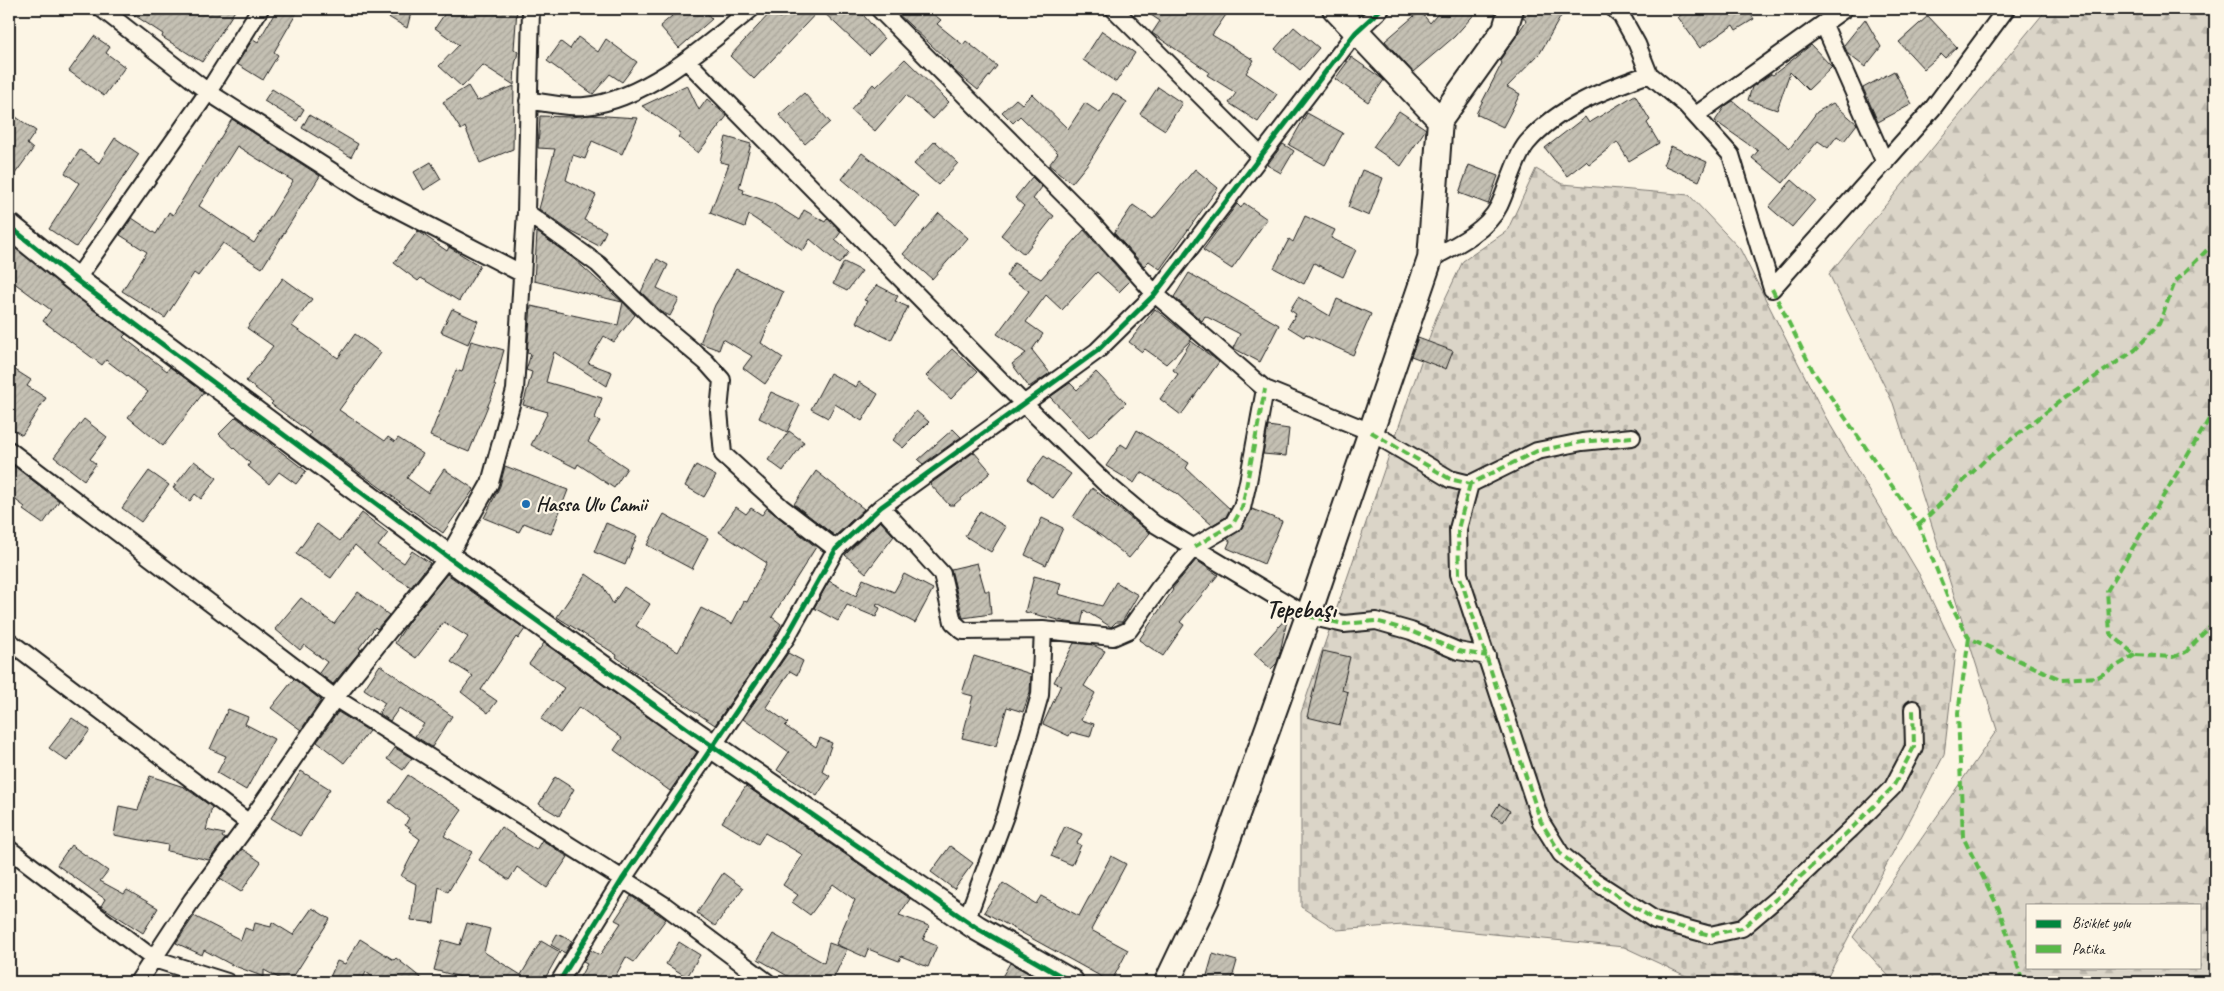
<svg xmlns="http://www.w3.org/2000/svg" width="2224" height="991" font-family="Caveat,sans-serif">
	<defs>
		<pattern id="forest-firs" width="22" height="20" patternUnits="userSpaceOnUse" patternTransform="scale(1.25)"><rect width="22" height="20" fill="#dbd5c8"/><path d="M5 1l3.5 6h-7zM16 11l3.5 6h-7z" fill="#bbb6ab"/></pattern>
		<pattern id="cemetery-stones" width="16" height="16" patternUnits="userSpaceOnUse" patternTransform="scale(1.25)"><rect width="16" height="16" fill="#dbd5c8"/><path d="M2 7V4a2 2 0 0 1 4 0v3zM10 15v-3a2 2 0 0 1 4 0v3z" fill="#bbb6ab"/></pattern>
		<pattern id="building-hatch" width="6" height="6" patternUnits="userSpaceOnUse" patternTransform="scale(1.25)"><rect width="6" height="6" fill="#c4c0b3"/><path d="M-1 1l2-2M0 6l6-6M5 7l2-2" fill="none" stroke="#a8a499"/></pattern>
	</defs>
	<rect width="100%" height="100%" fill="#fcf5e5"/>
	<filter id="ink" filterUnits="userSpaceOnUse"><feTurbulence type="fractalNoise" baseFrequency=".02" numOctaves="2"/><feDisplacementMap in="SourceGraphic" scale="10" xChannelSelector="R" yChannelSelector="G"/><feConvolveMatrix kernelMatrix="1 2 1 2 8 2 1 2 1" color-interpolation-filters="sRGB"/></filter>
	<g filter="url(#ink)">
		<!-- forest -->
		<path fill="url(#forest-firs)" stroke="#7c7872" fill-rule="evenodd" d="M2047 9H2215V982H1894L1853 937 1997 730 1893 403 1829 274ZM2028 905H2200V967H2028Z"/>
		<!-- cemetery -->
		<path fill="url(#cemetery-stones)" stroke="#7c7872" d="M1536 169 1562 184 1689 195 1740 249 1825 416 1919 574 1956 651 1944 755 1825 982H1699L1624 947 1403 925 1337 930 1301 907V713L1436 318 1463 261 1507 231Z"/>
		<!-- building -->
		<path fill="url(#building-hatch)" stroke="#1c1c1c" fill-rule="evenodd" d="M125 9H236L202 62 162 37 163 34Z
			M277 9H299L274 52 278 55 263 80 237 64 253 39 258 42Z
			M375 9H412L407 28Z
			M448 9H517L514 49 518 52 515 65 514 85 483 65 462 87 439 66 459 45 435 28Z
			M665 9H703L712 19 679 48 660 26 672 16Z
			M786 9H858L884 39 869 55 820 9 754 79 730 56 772 11 780 18Z
			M893 9H927L941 20 937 24 963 45 966 41 997 66 978 90 956 72 948 64 949 62Z
			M1142 9H1230L1212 35 1254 60 1246 73 1277 94 1258 122 1229 103 1236 93 1207 75 1209 72 1152 33 1160 21Z
			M1442 9H1479L1454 37 1413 72 1385 41 1420 11 1430 23Z
			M1524 9H1565L1540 53 1507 87 1520 94 1503 127 1476 114 1502 63 1500 60 1526 21 1523 17Z
			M1690 9H1747L1754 19 1736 30 1733 25 1700 48 1678 17Z
			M1928 16 1957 47 1945 58 1941 54 1924 69 1899 42Z
			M1865 19 1881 47 1865 67 1848 54 1844 45Z
			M1294 27 1319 48 1300 70 1275 49Z
			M1102 31 1135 53 1116 82 1083 60Z
			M94 36 110 47 106 53 125 67 104 96 69 71Z
			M578 37 598 52 606 39 637 62 622 82 610 74 593 94 547 61 561 42 570 49Z
			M1811 45 1832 67 1808 90 1790 72 1777 110 1748 100 1752 87 1771 74 1773 75Z
			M1351 57 1384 80 1368 102 1335 79Z
			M905 59 949 102 933 119 906 95 875 131 851 110 873 84 876 87Z
			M1894 71 1912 104 1878 122 1863 88Z
			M687 85 699 110 707 99 727 116 698 153 678 137 681 133 642 106Z
			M468 86 477 101 514 86 513 149 480 163 465 127 461 130 443 102Z
			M1158 87 1182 103 1165 130 1140 114Z
			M272 89 304 109 297 121 264 101Z
			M804 93 830 122 805 144 779 115Z
			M1113 93 1127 102 1089 162 1072 183 1049 165 1058 153 1020 116 1013 123 1002 112 1016 99 1022 104 1032 94 1068 129 1085 103 1100 113Z
			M1635 95 1650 120 1647 123 1659 143 1629 161 1617 142 1589 164 1586 161 1567 176 1545 148 1585 117 1589 123Z
			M1733 101 1790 148 1817 112 1833 103 1857 124 1844 141 1837 136 1828 148 1818 141 1783 183 1752 158 1758 151 1715 121 1725 106Z
			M1399 111 1426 129 1401 166 1373 147Z
			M1307 113 1343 133 1325 165 1289 145Z
			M309 115 358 144 351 157 302 128Z
			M590 115 638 118 622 154 592 141 585 159 573 155 566 180 596 195 584 220 606 231 599 246 570 231 539 209 555 149 538 148 540 116 571 117Z
			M16 117 36 131 27 144 33 149 9 182V126Z
			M232 119 320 176 262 268 223 243 198 276 194 273 165 318 122 291 147 252 120 235 132 218 156 234 169 212 173 215ZM237 146 293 181 254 243 199 206Z
			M726 137 751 144 739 188 744 190 743 193 772 203 799 220 804 210 825 222 827 219 841 232 835 240 849 252 839 264 810 239 803 251 749 215 745 227 710 213 729 164 720 162Z
			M115 138 139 154 76 247 49 229 79 183 65 173 80 150 99 163Z
			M935 141 958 163 938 185 914 164Z
			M1283 144 1294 151 1281 173 1267 165Z
			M1671 146 1707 162 1699 181 1663 165Z
			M862 153 918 196 896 225 842 179Z
			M431 162 441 179 424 190 414 172Z
			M1469 165 1498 176 1488 204 1459 193Z
			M1195 169 1218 188 1160 269 1149 261 1144 266 1114 233 1133 205 1153 219Z
			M1362 170 1383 178 1369 216 1348 207Z
			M1032 177 1042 187 1033 199 1054 216 1024 254 1001 235 1024 206 1015 198Z
			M1792 180 1815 200 1792 227 1769 207Z
			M1244 203 1267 219 1232 269 1203 250 1237 204 1241 208Z
			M939 213 968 238 932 279 903 254Z
			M1305 216 1335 230 1331 238 1356 250 1343 277 1314 263 1304 284 1274 268 1289 239 1293 242Z
			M1084 230 1130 281 1119 292 1097 272 1062 310 1046 295 1026 322 1043 334 1032 350 1050 373 1029 387 1012 364 1026 353 997 334 1029 291 1006 276 1014 263 1041 279Z
			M418 231 447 251 449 247 480 266 459 301 421 278 418 281 394 263Z
			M537 232 574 259 622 302 534 281Z
			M9 243 126 334 123 337 167 371 170 367 204 392 163 446 128 417 148 392 106 360 102 365 43 321 51 310 9 279Z
			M657 259 668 265 657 288 679 299 670 316 662 312 641 292Z
			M844 262 862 271 847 291 833 284Z
			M736 269 783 292 761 343 783 358 765 384 743 368 752 356 723 339 719 350 700 343 715 305Z
			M1189 273 1279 325 1260 362 1233 348 1240 334 1205 316 1202 321 1174 297Z
			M283 278 312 299 292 326 338 358 355 334 381 353 339 410 385 441 388 437 395 442 398 438 423 454 407 478 428 493 444 469 474 489 443 533 309 436 311 433 271 404 273 402 246 381 273 346 247 328Z
			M877 285 898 296 895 301 908 307 891 340 856 322 867 301 864 300Z
			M1298 297 1330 316 1337 299 1371 314 1353 355 1306 334 1304 337 1288 327 1296 314 1290 310Z
			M623 302 635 315 614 342 604 336 588 363 612 372 607 386 554 352 546 382 602 398 595 418 600 421 588 442 627 468 614 488 578 464 576 468 531 445 548 412 523 405 532 372 526 370 531 354 527 353 531 306 618 325Z
			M452 309 478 321 468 344 441 332Z
			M1155 309 1192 339 1166 364 1145 349 1142 352 1129 342Z
			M1418 338 1453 351 1446 369 1411 356Z
			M471 341 504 350 494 385 496 386 469 452 430 436 456 370 462 372Z
			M1191 341 1219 362 1181 415 1160 399 1178 374 1173 370Z
			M952 349 977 372 951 399 926 376Z
			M9 366 31 380 27 386 46 398 22 435 9 427V409L14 401 9 398Z
			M1096 372 1126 403 1089 438 1050 397 1070 383 1077 390Z
			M830 373 856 387 859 382 878 394 862 421 835 404 828 418 811 409Z
			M771 392 800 405 787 432 759 418Z
			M916 411 929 422 903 448 893 440Z
			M236 417 306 471 296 484 279 472 269 484 248 466 250 463 219 434Z
			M84 419 107 437 90 459 96 464 84 480 54 457Z
			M1268 426 1289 429 1286 456 1263 454Z
			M953 429 961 437 923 464 918 460Z
			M1137 430 1189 463 1186 468 1230 509 1226 517 1212 525 1176 493 1141 472 1134 483 1106 466 1121 444 1127 448Z
			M789 431 804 442 783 471 768 460Z
			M974 452 991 472 954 505H949L930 484Z
			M1044 456 1071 474 1053 498 1027 479Z
			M194 461 217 478 201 499 195 494 190 501 173 488Z
			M9 462 59 501 43 524 23 510 25 507 9 495Z
			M696 465 716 476 704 497 685 486Z
			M505 466 568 490 551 534 524 523 519 532 484 518 500 486Z
			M149 471 169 485 141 522 122 508Z
			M816 471 864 509 835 536 794 504Z
			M1092 488 1150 533 1129 558 1103 537 1073 517Z
			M736 507 746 514 751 508 762 515 767 508 816 547 772 617 781 624 774 638 715 725 628 667 629 666 616 657 617 655 557 617 586 574 603 586 613 604 624 587 650 604 636 626 678 652 701 608 732 624 744 601 747 602 767 563 719 532Z
			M1252 509 1282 521 1264 564 1227 548 1230 541 1227 539 1241 529Z
			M980 511 1006 527 991 552 965 536Z
			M362 513 388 533 378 546 404 563 412 551 430 563 411 587 382 569 355 545 331 578 296 554 317 524 340 541Z
			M664 514 708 538 692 569 647 545Z
			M1042 518 1063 528 1046 565 1025 555Z
			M880 521 894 536 866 573 845 555Z
			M606 523 637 536 625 565 594 552Z
			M1196 560 1218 575 1180 622 1184 625 1163 656 1139 640 1173 590 1172 589Z
			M977 563 985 591H989L991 614 963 618 951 569Z
			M447 574 525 629 518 639 516 637 481 690 497 701 488 713 461 692 473 676 451 662 468 637 444 622 416 658 395 643 409 621Z
			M904 574 933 589 915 623 877 603 876 606 880 608 876 617 847 605 838 621 814 608 829 581 856 596 863 579 894 592Z
			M1034 576 1061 583 1058 594 1102 606 1116 582 1138 595 1122 622H1116L1111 627 1084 610 1081 624 1067 622 1025 612Z
			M358 592 389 615 377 629 375 627 359 648 361 650 333 684 319 673 327 662 304 645 300 650 275 629 301 598 334 624Z
			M1288 616 1280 652 1277 663 1271 669 1254 654Z
			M544 643 697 752 670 791 614 750 622 738 579 707 560 733 541 719 564 688 529 664Z
			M1074 643 1093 645 1105 651 1084 686 1095 693 1081 720 1094 724 1090 737 1071 732 1069 736 1043 724 1061 685 1054 682Z
			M1323 651 1350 657 1342 690 1348 692 1340 725 1307 717Z
			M788 653 803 661 797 675 790 671 766 707 788 723 785 726 816 747 820 738 832 743 822 771 830 776 817 796 777 770 789 752 743 719Z
			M974 656 1031 674 1030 692 1023 712 1007 707 996 746 962 738 973 696 962 693Z
			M380 665 452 716 432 747 415 736 424 724 399 708 390 721 379 713 385 703 364 689Z
			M294 679 321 700 301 730 271 708Z
			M228 709 248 717 245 724 274 739 246 790 217 773 226 756 210 749Z
			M338 712 369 731 344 763 317 742Z
			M72 718 90 730 67 761 49 748Z
			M395 748 412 758 403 770 387 759Z
			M301 771 330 789 300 836 271 818Z
			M408 775 462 810 444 836 472 852 448 892 439 887 434 923 411 920 416 884 401 876 420 839 409 831 411 829 405 825 409 818 389 802Z
			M150 776 184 787 212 807 206 830 224 834 222 837 225 839 209 860 167 851 168 845 114 835 119 806 138 810Z
			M555 777 574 789 559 816 539 804Z
			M746 786 910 899 899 915 929 926 923 940 937 946 928 967 901 956 899 961 868 949 865 957 847 949 832 982H798L758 959 773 934 824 963 829 943 846 949 836 944 855 900 833 884 810 915 792 902 798 895 783 885 803 855 765 833 758 844 722 822Z
			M1499 804 1510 811 1503 822 1492 815Z
			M1065 826 1082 834 1077 843 1081 845 1072 865 1051 856Z
			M501 827 536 850 542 840 568 857 547 888 517 867 509 880 479 860Z
			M71 845 108 871 100 881 124 894 127 890 158 908 143 933 101 906 105 899 57 865Z
			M950 846 973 863 954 889 931 872Z
			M242 849 261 862 241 892 220 879Z
			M1111 856 1126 864 1091 930 1128 950 1111 982 984 912 1003 883 1036 904 1041 896 1079 916Z
			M723 873 743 888 715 926 697 913Z
			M631 896 666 919 634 962 626 957 612 982H577L587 964 583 962 590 950 600 955 621 923 615 920Z
			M312 908 330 919 290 982H286L264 970V977L232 965 204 950 202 955 176 943 194 916 241 940 245 928 253 931 255 923 271 927 272 922 293 935Z
			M467 923 490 929 484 952 521 975 541 941 560 952 543 982H480L434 970 442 940 460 945Z
			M557 934 572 941 565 953 551 945Z
			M360 939 394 960 396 958 426 982H379L366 972 361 982H328L337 961 345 964Z
			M679 942 700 955 687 977 666 964Z
			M1213 954 1237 961 1231 982H1218L1206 979Z
			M1010 963 1044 982H999Z"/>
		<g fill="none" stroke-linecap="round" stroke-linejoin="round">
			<!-- street casing -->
			<g stroke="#1c1c1c" stroke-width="20">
				<path id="street" d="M102 9 208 92 364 192 521 273
					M879 9 1091 222 1155 294 1265 389 1371 432 1450 479 1470 484 1537 451 1582 442 1632 437
					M1114 9 1260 155
					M1614 9 1621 15 1637 44 1649 74 1685 104 1731 155 1772 289
					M1824 25 1885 163
					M687 61 1024 404 1104 482 1153 523 1308 616 1344 624 1376 621 1411 631 1458 651 1487 656
					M528 101C546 102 567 108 585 106 645 100 706 46 751 9
					M1696 115 1844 9
					M526 212 598 264 652 317 706 362 722 380 719 411 723 454 781 507 836 549
					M1430 259C1453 247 1487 231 1499 206 1507 190 1516 156 1527 143 1558 107 1604 90 1649 74
					M76 280 208 92 260 9
					M1772 289 1933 108 2006 9
					M9 450 335 698 664 905 767 982
					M1470 484 1458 529 1459 574 1541 822 1561 854 1593 880 1655 920 1710 935 1742 928 1782 894 1851 829 1893 787 1914 747 1913 709
					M881 507 942 574 953 622 963 631 1043 630 1113 637 1129 630 1159 588 1194 547 1233 524 1242 508 1248 482 1265 389
					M9 641 249 823
					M9 849 154 959 227 982
					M966 921 1006 813 1040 695 1043 630
					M138 982 192 900 249 823 335 698 448 557 490 483 515 390 526 212 531 9
					M559 982 622 880 786 638 836 549 881 507 1097 351 1155 294 1356 32 1381 9"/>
			</g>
			<!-- secondary casing -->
			<g stroke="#1c1c1c" stroke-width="28">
				<path id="secondary" d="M1335 9 1440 120
					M9 226 76 280 448 557 692 732 977 928 1071 982
					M1167 982 1207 898 1308 616 1430 259 1440 120 1505 29 1511 9"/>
			</g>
			<!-- street -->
			<use href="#street" stroke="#fcf5e5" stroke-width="16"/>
			<!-- secondary -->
			<use href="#secondary" stroke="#fcf5e5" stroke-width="24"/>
			<!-- quiet -->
			<path stroke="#58b947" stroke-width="4" stroke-dasharray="8 4" stroke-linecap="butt" d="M1772 289 1813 371 1919 525 1949 601 1969 638 2060 679 2098 677 2135 655
				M2215 409 2107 591 2110 633 2135 655 2173 657 2186 652 2215 621
				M1371 432 1450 479 1470 484 1537 451 1582 442 1632 437
				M1470 484 1458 529 1459 574 1541 822 1561 854 1593 880 1655 920 1710 935 1742 928 1782 894 1851 829 1893 787 1914 747 1913 709
				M1919 525 1985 460 2064 398 2135 350 2159 324 2175 282 2215 242
				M1194 547 1233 524 1242 508 1265 389
				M1308 616 1344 624 1376 621 1411 631 1458 651 1487 656
				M1969 638 1958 713 1963 837 1999 909 2023 982"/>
			<!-- cycleway casing -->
			<g stroke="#fcf5e5" stroke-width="8">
				<path id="cycleway" d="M9 226 76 280 448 557 692 732 977 928 1071 982
					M559 982 622 880 786 638 836 549 881 507 1097 351 1155 294 1356 32 1381 9"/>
			</g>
			<!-- cycleway -->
			<use href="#cycleway" stroke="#00873e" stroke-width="5"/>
		</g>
	</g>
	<!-- markers -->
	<circle fill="#1f6fb2" stroke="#fcf5e5" stroke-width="2" cx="526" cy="504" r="5"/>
	<g text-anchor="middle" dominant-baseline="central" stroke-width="4.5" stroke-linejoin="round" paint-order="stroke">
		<!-- poi labels -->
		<g font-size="20" font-weight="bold" fill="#1c1c1c" stroke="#fcf5e5" text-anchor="start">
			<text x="536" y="504">Hassa Ulu Camii</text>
		</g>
		<!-- district labels -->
		<g font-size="25" font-weight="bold" fill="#1c1c1c" stroke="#fcf5e5">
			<text x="1301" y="609">Tepebaşı</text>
		</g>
	</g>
	<!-- margin -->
	<rect width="2224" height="991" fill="none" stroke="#fcf5e5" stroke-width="30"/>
	<rect x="15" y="15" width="2194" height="961" fill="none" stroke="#1c1c1c" stroke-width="2" filter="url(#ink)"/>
	<!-- legend -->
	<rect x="2026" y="904" width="175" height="65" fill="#fcf5e5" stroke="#a29e95"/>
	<rect x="2036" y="920" width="25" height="8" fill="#00873e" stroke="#a29e95"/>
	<text x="2072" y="928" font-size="15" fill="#1c1c1c">Bisiklet yolu</text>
	<rect x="2036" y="945" width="25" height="8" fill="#58b947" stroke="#a29e95"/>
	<text x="2072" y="954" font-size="15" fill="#1c1c1c">Patika</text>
</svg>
